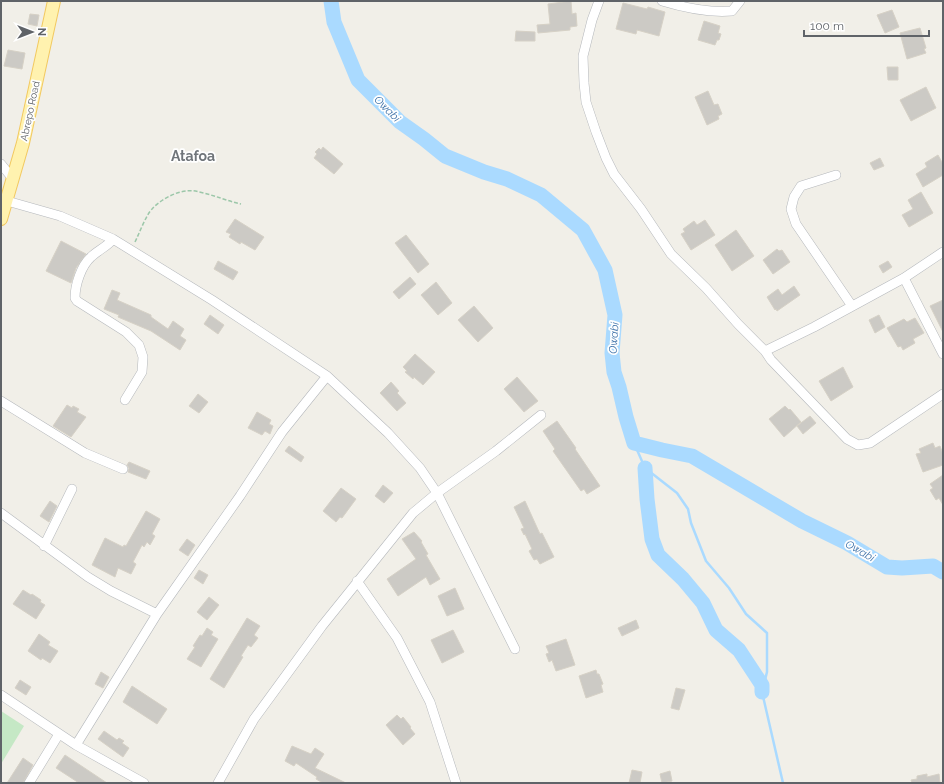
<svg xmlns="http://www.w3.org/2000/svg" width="944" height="784" font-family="Raleway,sans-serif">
	<rect width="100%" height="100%" fill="#f1efe8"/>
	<!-- green -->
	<path fill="#c5e8c5" d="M1 711 24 726 1 764Z"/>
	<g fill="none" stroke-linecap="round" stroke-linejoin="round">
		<!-- stream -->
		<path stroke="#aadaff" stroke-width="2.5" d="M634 443 645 468 677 493 688 509 691 523 706 561 729 588 746 614 767 633V672L762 692 783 783"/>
		<!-- river -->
		<path stroke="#aadaff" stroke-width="15" d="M331 1 334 22 358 80 400 122 424 139 445 156 484 172 507 179 541 195 583 230 605 270 615 315 612 353 614 372 619 387 626 417 634 443 662 450 692 456 802 521 847 543 887 567 902 568 933 566 943 572
			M645 468 647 499 652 539 658 555 683 579 703 603 716 630 739 650 762 685V692"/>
	</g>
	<!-- building -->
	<path fill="#cccac5" stroke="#d6d1c6" d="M571 1 572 14 576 13 577 26 570 27V30L538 33 537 25 550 24 548 4Z
		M623 3 647 9 648 7 665 12 659 36 637 30 636 34 616 29Z
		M892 10 899 27 885 33 877 15Z
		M30 14 39 15 37 26 28 24Z
		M704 21 720 26 718 33 721 34 719 40H717L715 45 698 40Z
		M920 28 926 48 924 49 926 53 907 59 900 33Z
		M516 31 535 32V41H515Z
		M8 50 25 53 22 69 4 66Z
		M887 67H898V80H888Z
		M926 87 936 108 911 121 900 100Z
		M708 91 714 105 718 104 722 114 718 116 719 119 707 125 695 97Z
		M323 147 343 164 334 174 314 158 317 154 315 152 319 148 321 150Z
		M938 155 943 164V175L923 187 916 174 927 167 925 163Z
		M880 158 884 166 874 170 870 163Z
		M921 192 933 213 909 227 902 215 913 209 908 200Z
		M235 219 264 237 255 250 241 242 240 244 229 237 231 234 226 232Z
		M705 220 715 235 691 250 681 234 685 232 683 229 694 221 697 225Z
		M736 230 754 256 732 271 715 245Z
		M406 235 429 264 418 273 395 243Z
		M61 241 86 254 76 268 71 283 46 271Z
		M777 249 779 251 782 250 790 262 773 274 763 260Z
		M218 261 238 272 233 280 214 269Z
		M888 261 892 267 883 273 879 266Z
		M410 277 416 284 399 299 393 292Z
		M436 282 452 303 438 315 421 295Z
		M794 286 800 295 777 311 776 309 775 310 767 297 778 289 782 295Z
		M112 290 120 293 117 300 151 315V317L168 329 173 321 184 329 180 336 186 340 180 350 151 331 118 317 119 315 104 309Z
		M943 300V332L930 306Z
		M474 306 493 328 478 342 458 320Z
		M210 315 224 325 218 334 204 324Z
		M879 315 885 327 875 333 869 320Z
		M915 318 924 333 913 339 915 343 903 350 901 346 898 347 887 328 904 319 907 322Z
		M415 354 435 372 423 385 414 377 413 379 405 372 407 371 403 367Z
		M843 367 853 387 831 401 819 381Z
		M517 377 538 401 524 412 504 389Z
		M391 382 399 391 397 393 406 403 397 411 380 393Z
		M198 394 208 402 199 413 189 406Z
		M67 405 72 408 73 406 79 409 77 412 86 417 71 437 53 426Z
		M785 406 789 410 790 409 801 422 784 437 769 419Z
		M257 412 271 420 269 424 273 426 270 434 265 431 262 435 248 428Z
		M810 416 816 423 803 434 797 426Z
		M557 421 576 448 575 449 600 486 587 494 584 489 581 491 553 451 555 449 543 431Z
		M933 443 935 448 940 446 943 454V465L923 472 916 454 921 453 919 449Z
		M289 446 304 457 301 462 285 451Z
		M129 462 150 471 146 479 128 472 129 468 127 465Z
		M943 475V505L939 498 936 500 930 490 933 488 930 484Z
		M383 485 393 493 384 503 375 496Z
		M341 488 356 499 342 518 340 517 336 522 323 511Z
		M50 501 57 506 49 522 40 516Z
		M525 501 540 534 542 533 554 557 540 564 537 559 534 560 529 551 532 549 525 534 524 535 521 529 524 528 514 507Z
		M146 511 160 519 152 534 155 536 150 545 147 542 144 547 142 545 133 562 136 564 131 574 118 568 115 577 92 565 105 538 123 547 124 545 126 546Z
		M414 532 422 541 421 542 428 554 426 555 440 579 430 585 426 577 398 596 387 579 416 559 402 539Z
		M187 539 195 545 188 556 179 550Z
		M199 570 208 575 203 584 194 578Z
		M455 588 464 609 447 616 438 596Z
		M23 590 31 595 32 594 41 600 40 602 45 605 36 619 13 604Z
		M209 597 219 605 207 620 197 612Z
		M247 618 260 626 254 635 258 638 251 647 248 645 241 656 243 657 224 688 210 679Z
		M636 620 639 628 622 636 618 628Z
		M207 628 213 632 211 635 218 639 201 667 187 659 195 647 193 646 200 635 202 636Z
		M453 630 464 652 442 663 431 640Z
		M39 634 50 642 48 645 58 651 50 663 42 658 41 660 28 651Z
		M566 639 575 665 556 671 552 660 549 662 546 654 549 653 546 646Z
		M596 670 597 674H599L603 684 601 685 603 692 586 698 579 676Z
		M101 672 109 677 103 688 95 684Z
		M20 680 31 687 26 695 15 688Z
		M132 686 167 709 157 724 123 702Z
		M676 688 685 690 679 710 671 708Z
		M397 715 401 719 403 717 411 727 410 728 415 734 403 745 386 725Z
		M104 731 117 740 119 738 124 741 122 743 129 748 123 757 98 739Z
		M292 746 311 754 315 748 324 754 315 768 346 783H323L316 779 317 777 296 763 294 766 285 761Z
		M65 755 107 783H79L56 768Z
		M23 758 33 765 23 783H7Z
		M632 770 642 772 640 783H629Z
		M670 771 672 781 662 783 660 774Z
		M927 774V777L939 774 940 783H912L911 780 917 779V776Z"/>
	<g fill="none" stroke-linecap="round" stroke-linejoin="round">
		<!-- minor casing -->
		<g stroke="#b5b8bc" stroke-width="10">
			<path id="minor" d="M599 1 592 20 583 56 584 83 586 102 596 132 606 158 614 174 641 209 671 254 706 288 738 324 765 351 771 360 847 439 858 445 870 443 943 394
				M662 1C685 8 709 13 732 11L740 1
				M1 164 13 179
				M836 175 801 186 794 197 791 209 796 224 852 306
				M7 201 60 216 113 239 212 300 327 376 388 433 420 468 437 493 515 649
				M113 239C107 247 98 250 91 257 81 266 75 285 75 298L77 301 126 332 139 345 143 357 142 372 125 400
				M904 278 943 354
				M765 351 814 327 904 278 943 252
				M1 401 85 453 123 469
				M1 513 88 577 111 591 157 614
				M44 546 72 489
				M357 581 397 638 430 702 456 783
				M1 695 76 745 144 783
				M76 745 157 614 240 496 282 432 327 376
				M29 783 59 734
				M218 783 254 719 322 626 413 513 437 493 496 451 541 415"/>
		</g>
		<!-- major casing -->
		<g stroke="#f2c960" stroke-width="14">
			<path id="major" d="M1 219 23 143 54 1"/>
		</g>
		<!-- path -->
		<path stroke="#9cc7a9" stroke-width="1.5" stroke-dasharray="4 2" stroke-linecap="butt" d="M135 242C139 234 146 215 152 209 163 197 184 187 199 192 214 195 227 201 241 204"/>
		<!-- minor -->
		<use href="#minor" stroke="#fff" stroke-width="9"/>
		<!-- major -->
		<use href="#major" stroke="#fff2af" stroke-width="12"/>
	</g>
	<g text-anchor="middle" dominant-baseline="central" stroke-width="3.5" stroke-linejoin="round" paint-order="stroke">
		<!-- street labels -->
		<g font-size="10" fill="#5f6368" stroke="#fff">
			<text transform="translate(30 111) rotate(-78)">Abrepo Road</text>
		</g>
		<!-- water labels -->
		<g font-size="11" font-style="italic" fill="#4174aa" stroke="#fff">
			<text transform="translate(387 109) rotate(45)">Owabi</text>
			<text transform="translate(614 338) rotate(-86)">Owabi</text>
			<text transform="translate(860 551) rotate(30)">Owabi</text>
		</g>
		<!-- district labels -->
		<g font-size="14" font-weight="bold" fill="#70757a" stroke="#fff">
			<text x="193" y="156">Atafoa</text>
		</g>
	</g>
	<!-- border -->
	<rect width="944" height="784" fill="none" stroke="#5f6368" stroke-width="4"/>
	<!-- north arrow -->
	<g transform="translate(32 32) rotate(90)" stroke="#ffffff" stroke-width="3" paint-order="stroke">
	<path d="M0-3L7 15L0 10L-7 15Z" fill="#5f6368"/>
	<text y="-6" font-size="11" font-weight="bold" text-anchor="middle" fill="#5f6368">N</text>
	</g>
	<!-- scale -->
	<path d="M804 30v6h125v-6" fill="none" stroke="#5f6368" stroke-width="2"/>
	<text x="810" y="30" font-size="12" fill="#5f6368" stroke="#ffffff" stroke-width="3" paint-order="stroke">100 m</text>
</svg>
